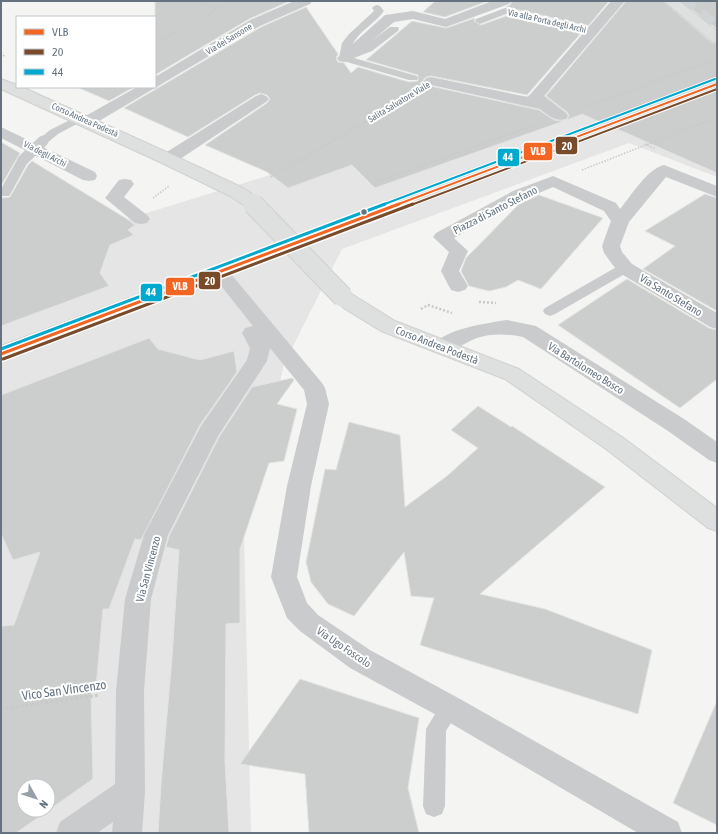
<svg xmlns="http://www.w3.org/2000/svg" width="718" height="834" font-family="'Asap Condensed',sans-serif">
	<rect width="100%" height="100%" fill="#f4f4f2"/>
	<!-- built -->
	<path fill="#e4e5e4" fill-rule="evenodd" d="M717 37V177L629 143 342 249 284 364 244 538 251 833H1V258ZM24 786H48V810H24Z"/>
	<!-- building -->
	<path fill="#cccdcd" stroke="#e3e3e2" fill-rule="evenodd" d="M155 1H290L249 19 155 75Z
		M435 1H488L445 17 423 12Z
		M512 1H609L588 26 506 7 510 5Z
		M626 1H663L711 42 717 43V79L600 122 582 114 567 120 569 115 567 112 546 96Z
		M681 1H717V29Z
		M306 7 338 54 336 58 338 62 344 63 351 73 358 67 409 82 418 81V75L366 60 412 21 446 28 475 18 474 21 481 25 506 16 581 33 527 95 431 76 426 77 423 80 426 85 539 110 554 120 564 121 375 188 352 165 288 188 267 172 205 145 267 103 270 99 267 95 260 93 255 95 188 137 124 108 261 27Z
		M77 87H134L109 101Z
		M717 91V173L617 129Z
		M1 142 20 153 1 186Z
		M32 161 127 219 135 225 128 230 134 235 110 245 100 273 109 286 1 326V198L10 197 28 165Z
		M705 194 717 198V311L643 269 675 246 645 231Z
		M539 195 603 218 541 289 518 280 506 287 489 291 469 286 461 271 466 258 519 204Z
		M627 279 709 328 717 330V379L680 408 558 325Z
		M149 338 158 349 200 360 234 351 237 372 200 425 141 540 135 539 109 609H103L96 688H91L93 779 16 833H1V626L14 625 40 552 13 560 1 534V395ZM24 786H48V810H24Z
		M292 378 294 380 277 404 297 409 284 461 269 463 240 549V623L226 624 225 761 229 833H158L161 783 172 657 179 550 166 547 169 536 219 437 252 387Z
		M478 406 511 427 512 426 605 487 480 594 545 609 652 650 638 714 420 645 434 598 411 596 404 552 354 616 328 604 311 582 306 562 325 469 336 470 349 422 400 435 405 507 447 476 478 448 451 430Z
		M300 679 419 718 408 788 419 833H309L305 774 240 764Z
		M717 701V825L673 803Z"/>
	<g fill="none" stroke-linecap="round" stroke-linejoin="round">
		<!-- secondary-tunnel -->
		<path stroke="#d0d4d6" stroke-width="15" stroke-dasharray="15 8" stroke-linecap="butt" d="M681 1 717 29"/>
		<!-- secondary casing -->
		<g stroke="#d0d0d0" stroke-width="2">
			<path id="secondary" d="M664 1H679L717 31V42L712 41Z
				M1 79 17 85V87H22C83 115 145 141 205 170 220 178 250 188 260 202L257 206 251 207 245 206 230 196 162 163 1 89Z
				M717 80V89L1 361V346Z
				M343 291 350 293 395 321 519 369 622 437 717 508V531L708 528 606 449 505 379 381 331 345 309 333 297 336 293Z"/>
		</g>
		<!-- path-far2 -->
		<path stroke="#c8c9c8" stroke-width="1.5" stroke-dasharray="1.5 1.5" stroke-linecap="butt" d="M199 1 217 8 208 16
			M155 43 176 32
			M1 53 5 57
			M586 107 713 60
			M645 144 656 149
			M582 170 717 117
			M271 177 405 98
			M371 184 533 126
			M153 198 169 186"/>
		<!-- path-far1 -->
		<path stroke="#c8c9c8" stroke-width="2.5" stroke-dasharray="2 2" stroke-linecap="butt" d="M479 302 496 303
			M421 309 428 305 452 313"/>
		<!-- path -->
		<path stroke="#c8c9c8" stroke-width="3" stroke-dasharray="2.5 2.5" stroke-linecap="butt" d="M1 709 100 695"/>
		<!-- lane -->
		<path fill="#cacbcc" fill-rule="evenodd" d="M377 5 380 6 384 11C374 25 353 34 350 52L364 47 390 27H398L399 29 398 31 372 51 354 58 417 76 418 78 417 80H409L340 60 339 58 342 43 349 34 374 11 372 8 374 6Z
			M505 8 595 29 596 31 591 34 506 14 480 24 475 21 476 19Z
			M80 115 84 116 86 118 84 120 58 134 47 143H39L37 141 50 130Z
			M23 156 27 157 29 160 11 193 9 196H1V189L17 160 19 157Z
			M625 264 630 265 632 268 630 271 555 314 550 316 545 314 543 311 545 308 620 265Z
			M450 698 457 701 460 708 446 731 445 806 442 814 434 817 426 814 423 806 426 729 443 701Z"/>
		<!-- street -->
		<path fill="#cacbcc" fill-rule="evenodd" d="M294 1H312L310 4 260 26 94 124 88 126 82 124 80 121 82 118 137 87H155V77L250 20Z
			M492 1H511L509 4 446 27 413 19 394 22 349 61 344 62 339 61 337 58 385 15 413 11 445 19Z
			M611 1H625L544 96 566 113 568 116 566 119C555 122 548 115 540 109L431 85 426 84 424 81 426 78 431 77 528 97Z
			M261 94 266 96 269 99 266 102 174 163 168 164 162 163 160 159 162 155 256 96Z
			M1 127 95 172 97 176 95 180 89 181 83 180 1 138Z
			M664 165 717 186V197L666 177 629 222 620 246 622 252 632 264 717 313V329L710 327 618 272 604 253 602 246 611 221 604 211 553 187 525 199 454 238 468 251 459 271 468 286 465 290 458 292 451 290 441 271 449 252 433 237 436 233 513 191 553 176 616 203 620 209C631 196 647 169 664 165Z
			M125 179 131 180 134 184 124 197 147 215 150 219 147 223 141 224 135 223 105 198 119 180Z
			M219 266 226 268 322 383 325 388 329 404 311 486 297 577 307 603 318 615 370 650 460 699 678 822 682 833H638L440 717 350 668 300 631 287 618 271 577 287 486 307 404 304 390 270 348 267 361 218 436 168 535 151 599 144 691 145 791 142 833H112L113 822 97 833H56L60 822 115 784 116 691 125 599 144 535 201 426 247 360 250 348 242 333 245 328 253 326 210 272 212 268Z
			M507 320 536 326 684 419 717 442V463L709 460 668 431 523 337C508 334 491 333 477 338 463 343 451 355 436 351L433 346C443 329 488 323 507 320Z"/>
		<!-- secondary -->
		<use href="#secondary" fill="#dedfdf" fill-rule="evenodd"/>
		<!-- secondary-bridge-far1 casing -->
		<g stroke="#d0d0d0" stroke-width="16" stroke-linecap="butt">
			<path id="secondary-bridge-far1" d="M251 202 254 205"/>
		</g>
		<!-- secondary-bridge casing -->
		<g stroke="#d0d0d0" stroke-width="22" stroke-linecap="butt">
			<path id="secondary-bridge" d="M253 204 343 297"/>
		</g>
		<!-- lane-bridge -->
		<path stroke="#cacbcc" stroke-width="11" d="M23 160 43 141"/>
		<!-- secondary-bridge-far1 -->
		<use href="#secondary-bridge-far1" stroke="#dedfdf" stroke-width="15"/>
		<!-- secondary-bridge -->
		<use href="#secondary-bridge" stroke="#dedfdf" stroke-width="20"/>
		<!-- bus-1-far1 casing -->
		<g stroke="#fff" stroke-width="4">
			<path id="bus-1-far1" d="M396 205 717 84"/>
		</g>
		<!-- bus-1 casing -->
		<g stroke="#fff" stroke-width="6">
			<path id="bus-1" d="M1 354 399 204"/>
		</g>
		<!-- bus-2-far1 casing -->
		<g stroke="#fff" stroke-width="4">
			<path id="bus-2-far1" d="M411 205 717 89"/>
		</g>
		<!-- bus-2 casing -->
		<g stroke="#fff" stroke-width="6">
			<path id="bus-2" d="M3 359 413 204"/>
		</g>
		<!-- bus-3-far1 casing -->
		<g stroke="#fff" stroke-width="4">
			<path id="bus-3-far1" d="M382 205 715 79"/>
		</g>
		<!-- bus-3 casing -->
		<g stroke="#fff" stroke-width="6">
			<path id="bus-3" d="M1 349 385 204"/>
		</g>
		<!-- bus-1-far1 -->
		<use href="#bus-1-far1" stroke="#f26522" stroke-width="2"/>
		<!-- bus-1 -->
		<use href="#bus-1" stroke="#f26522" stroke-width="3"/>
		<!-- bus-2-far1 -->
		<use href="#bus-2-far1" stroke="#7a4b2a" stroke-width="2"/>
		<!-- bus-2 -->
		<use href="#bus-2" stroke="#7a4b2a" stroke-width="3"/>
		<!-- bus-3-far1 -->
		<use href="#bus-3-far1" stroke="#00a9ce" stroke-width="2"/>
		<!-- bus-3 -->
		<use href="#bus-3" stroke="#00a9ce" stroke-width="3"/>
	</g>
	<!-- markers -->
	<circle fill="#657381" stroke="#fff" stroke-width="1.5" cx="364" cy="212" r="3.5"/>
	<g text-anchor="middle" dominant-baseline="central" stroke-width="4" stroke-linejoin="round" paint-order="stroke">
		<!-- far-street labels -->
		<g font-size="9" fill="#657381" stroke="#fff">
			<text transform="translate(547 21) rotate(13)">Via alla Porta degli Archi</text>
			<text transform="translate(229 39) rotate(-31)">Via dei Sansone</text>
			<text transform="translate(399 102) rotate(-31)">Salita Salvatore Viale</text>
			<text transform="translate(85 120) rotate(24)">Corso Andrea Podestà</text>
			<text transform="translate(45 154) rotate(27)">Via degli Archi</text>
		</g>
		<!-- street labels -->
		<g font-size="11" fill="#657381" stroke="#fff">
			<text transform="translate(495 210) rotate(-27)">Piazza di Santo Stefano</text>
			<text transform="translate(671 295) rotate(31)">Via Santo Stefano</text>
			<text transform="translate(437 345) rotate(21)">Corso Andrea Podestà</text>
			<text transform="translate(586 368) rotate(32)">Via Bartolomeo Bosco</text>
			<text transform="translate(148 569) rotate(-75)">Via San Vincenzo</text>
			<text transform="translate(344 647) rotate(34)">Via Ugo Foscolo</text>
		</g>
		<!-- near-street labels -->
		<g font-size="13" fill="#657381" stroke="#fff">
			<text transform="translate(64 690) rotate(-8)">Vico San Vincenzo</text>
		</g>
	</g>
	<g stroke="#fff" stroke-width="1.5">
		<rect x="555" y="136" width="23" height="19" rx="4" fill="#7a4b2a"/>
		<rect x="523" y="142" width="30" height="19" rx="4" fill="#f26522"/>
		<rect x="497" y="148" width="23" height="19" rx="4" fill="#00a9ce"/>
		<rect x="198" y="271" width="23" height="19" rx="4" fill="#7a4b2a"/>
		<rect x="165" y="277" width="30" height="19" rx="4" fill="#f26522"/>
		<rect x="140" y="283" width="23" height="19" rx="4" fill="#00a9ce"/>
	</g>
	<g font-size="11" text-anchor="middle" font-weight="bold" fill="#fff">
		<text x="567" y="150">20</text>
		<text x="538" y="155">VLB</text>
		<text x="508" y="161">44</text>
		<text x="210" y="285">20</text>
		<text x="180" y="290">VLB</text>
		<text x="151" y="296">44</text>
	</g>
	<!-- border -->
	<rect width="718" height="834" fill="none" stroke="#657381" stroke-width="4"/>
	<!-- legend -->
	<rect x="16" y="16" width="140" height="72" fill="#ffffff" stroke="#c1c7cd"/>
	<rect x="24" y="29" width="20" height="6" fill="#f26522" stroke="#c1c7cd"/>
	<text x="52" y="36" font-size="12" fill="#657381">VLB</text>
	<rect x="24" y="49" width="20" height="6" fill="#7a4b2a" stroke="#c1c7cd"/>
	<text x="52" y="56" font-size="12" fill="#657381">20</text>
	<rect x="24" y="69" width="20" height="6" fill="#00a9ce" stroke="#c1c7cd"/>
	<text x="52" y="76" font-size="12" fill="#657381">44</text>
	<!-- north arrow -->
	<g transform="translate(36 798) rotate(129)"><circle r="19" fill="#ffffff" stroke="#c1c7cd"/>
	<path d="M0-3L7 15L0 10L-7 15Z" fill="#97a0a9"/>
	<text y="-6" font-size="11" font-weight="bold" text-anchor="middle" fill="#657381">N</text>
	</g>
</svg>
